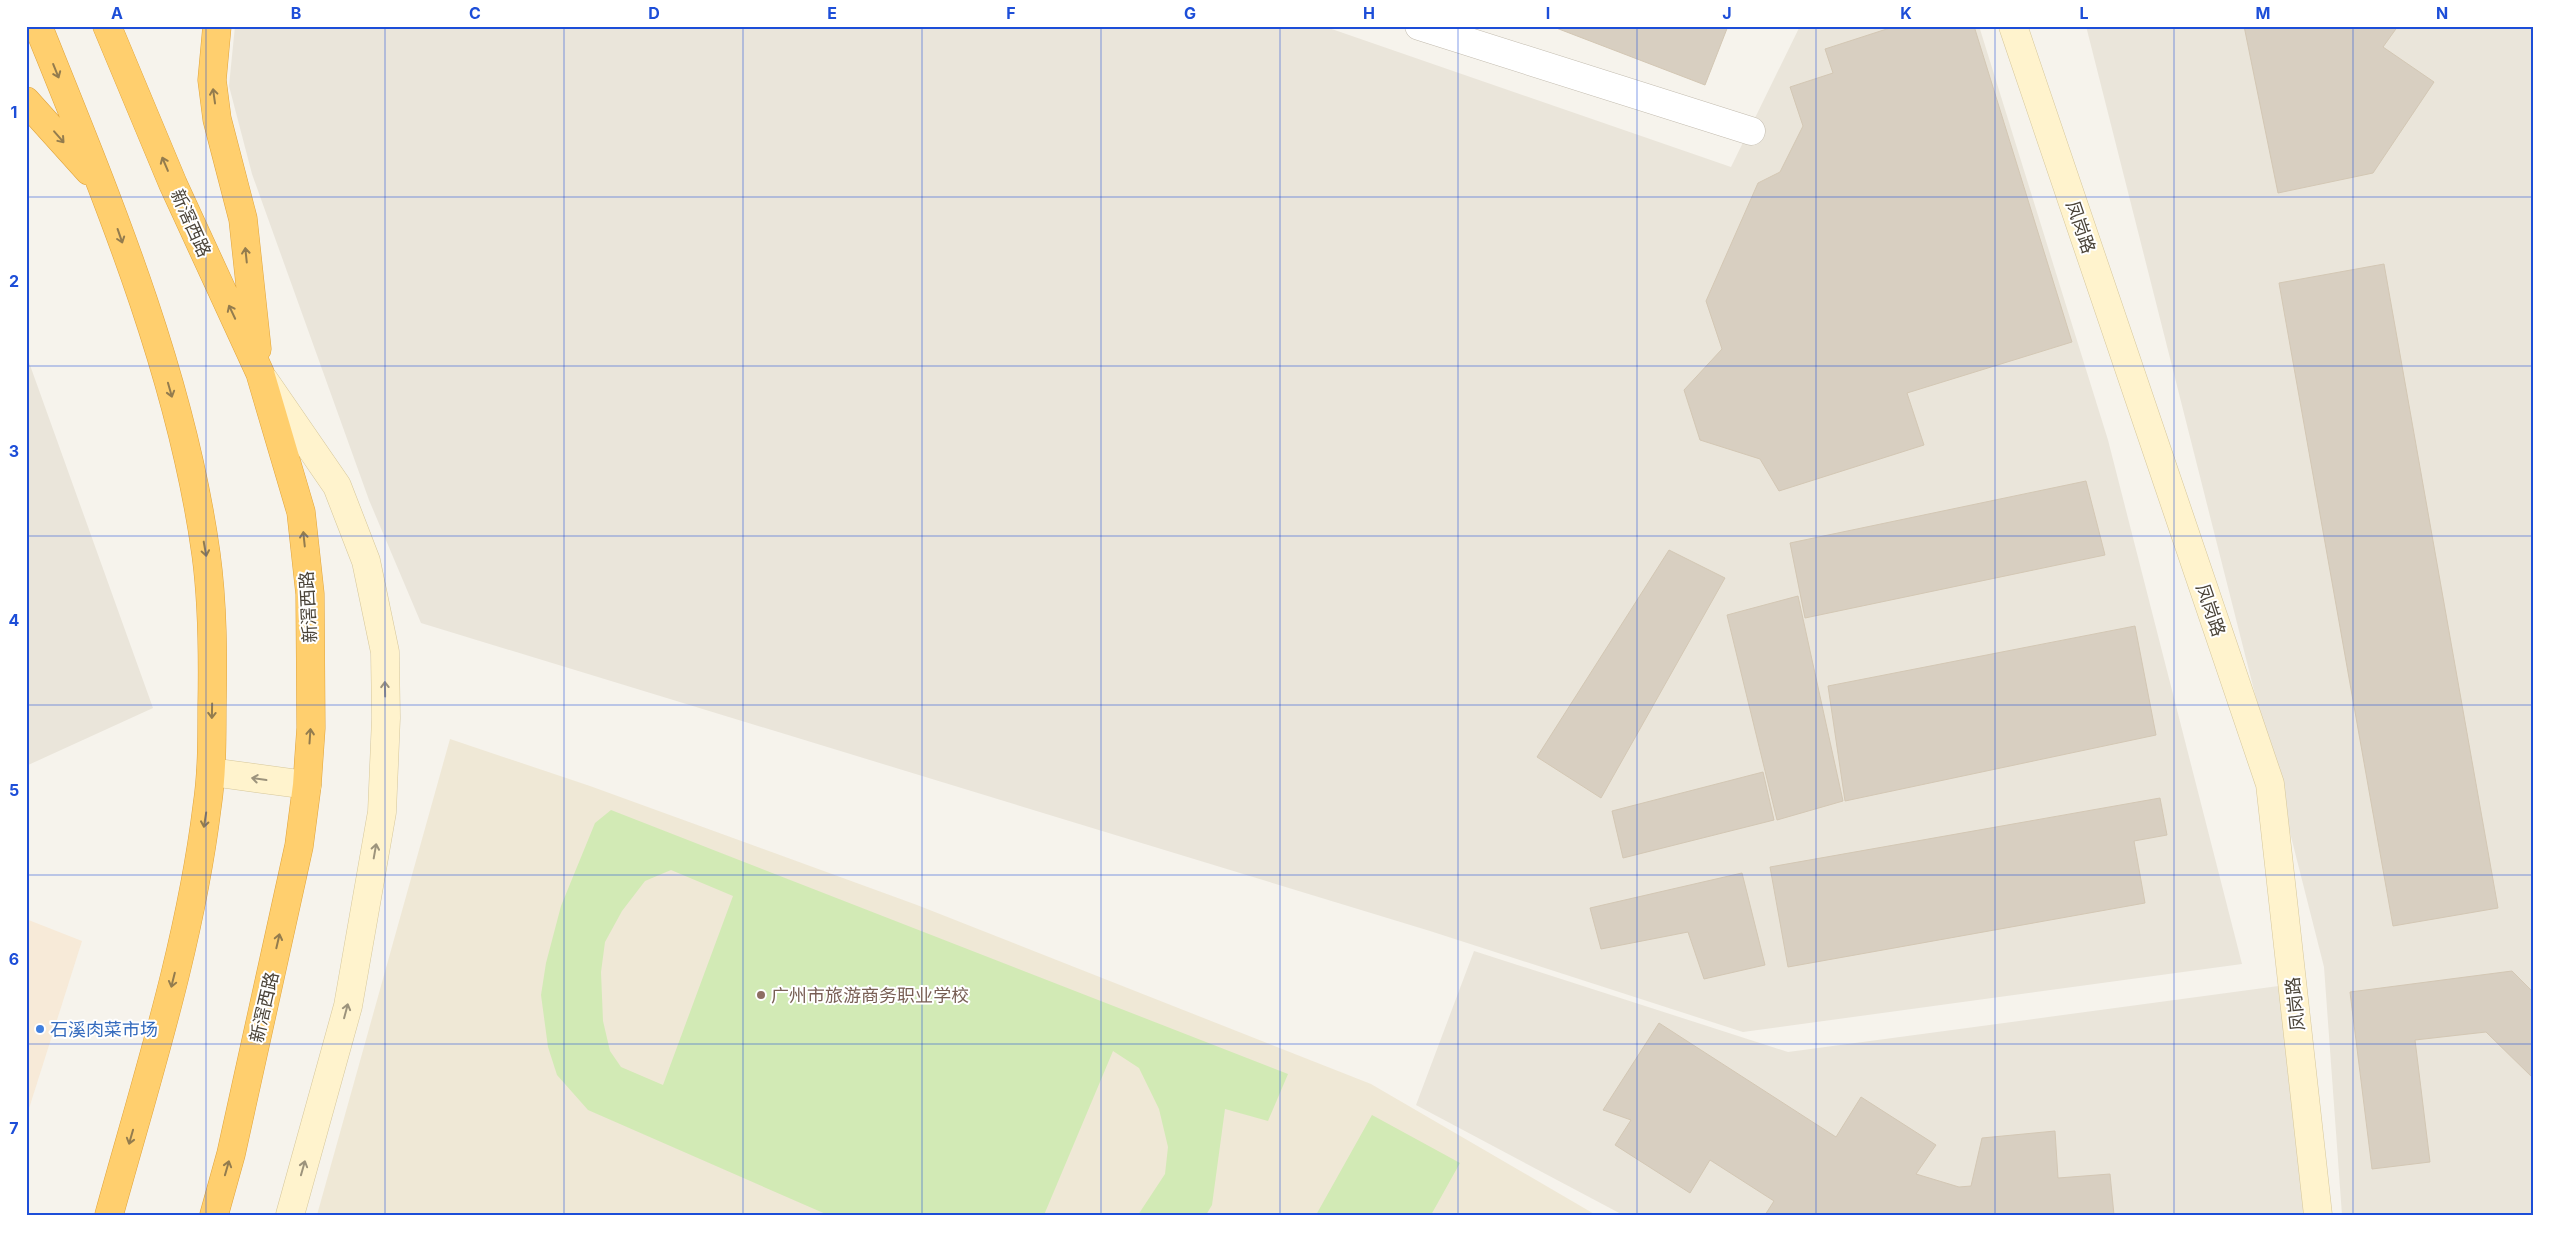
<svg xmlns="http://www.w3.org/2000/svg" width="2559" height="1241" font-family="Inter,'Noto Sans SC',sans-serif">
	<rect width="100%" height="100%" fill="#f6f3ec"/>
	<!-- residential -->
	<path fill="#eae5da" d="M235 26H1323L1731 167 1800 26H1979L2108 440 2242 964 1743 1032 1430 931 421 623 369 500 252 174 229 86Z
		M2086 26H2533V1215H2342L2324 967Z
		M26 354 153 708 26 766Z
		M1474 951 1788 1052 2286 985 2308 1215H1623L1416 1105Z"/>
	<!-- commercial -->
	<path fill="#f7ead8" d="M26 919 82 941 26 1118Z"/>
	<!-- education -->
	<path fill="#efe8d6" d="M450 739 590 786 917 905 1371 1084 1596 1215H317Z"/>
	<!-- green -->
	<path fill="#d2eab5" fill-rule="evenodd" d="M611 810 1288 1074 1268 1121 1225 1109 1212 1205 1206 1215H1138L1165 1174 1168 1147 1159 1109 1139 1068 1113 1051 1044 1215H828L588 1110 557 1075 548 1047 541 995 546 963 561 906 595 823ZM671 870 733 896 663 1085 621 1067 610 1051 603 1021 601 972 605 942 622 911 645 881Z
		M1372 1115 1460 1163 1431 1215H1316Z"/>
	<!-- building -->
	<path fill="#d8cfc1" stroke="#d3c7b4" d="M1551 26H1728L1705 85Z
		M1896 26H1974L2072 342 1907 393 1924 445 1779 491 1760 459 1700 440 1684 390 1722 349 1706 301 1758 183 1780 172 1803 126 1790 87 1833 73 1825 49Z
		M2244 26H2398L2383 47 2434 82 2373 173 2278 193Z
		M2384 264 2498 908 2393 926 2279 283Z
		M2086 481 2105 555 1805 618 1790 543Z
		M1669 550 1725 578 1601 798 1537 757Z
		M1798 596 1843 801 1777 820 1727 615Z
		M2135 626 2156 735 1845 801 1828 686Z
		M1763 772 1774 820 1623 858 1612 811Z
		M2160 798 2167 835 2134 841 2145 903 1788 967 1770 867Z
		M1742 873 1765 965 1704 979 1688 932 1601 949 1590 908Z
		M2512 971 2533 992V1078L2486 1032 2415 1040 2430 1162 2372 1169 2350 992Z
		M1659 1023 1836 1137 1861 1097 1936 1145 1916 1174 1959 1187 1971 1186 1982 1138 2055 1131 2058 1178 2110 1174 2114 1215H1765L1774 1201 1710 1160 1690 1193 1615 1145 1631 1120 1603 1110Z"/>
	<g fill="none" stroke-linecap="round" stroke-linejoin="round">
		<!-- street casing -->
		<g stroke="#c2bbae" stroke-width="29">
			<path id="street" d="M1419 26 1751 131"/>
		</g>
		<!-- secondary casing -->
		<g stroke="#d6c79b" stroke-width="29">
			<path id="secondary" d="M2013 26 2270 784 2318 1215
				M264 380 337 486 366 561 385 652 386 718 382 812 348 1006 290 1215
				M211 772 307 785"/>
		</g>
		<!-- highway casing -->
		<g stroke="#e0a43c" stroke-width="29">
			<path id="highway" d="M38 26C106 195 181 373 206 554 213 605 213 657 212 708 212 741 212 774 207 807 190 945 146 1081 109 1215
				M107 26 173 184 260 373 301 512 310 594 311 728 307 785 299 846 231 1154 214 1215
				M217 26 212 80 217 119 243 219 257 349
				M26 101 89 171"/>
		</g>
		<!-- street -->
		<use href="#street" stroke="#fff" stroke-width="28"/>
		<!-- secondary -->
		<use href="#secondary" stroke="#fff3cd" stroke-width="28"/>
		<!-- highway -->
		<use href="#highway" stroke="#ffcf6e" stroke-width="28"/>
	</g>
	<!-- one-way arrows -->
	<defs><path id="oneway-shaft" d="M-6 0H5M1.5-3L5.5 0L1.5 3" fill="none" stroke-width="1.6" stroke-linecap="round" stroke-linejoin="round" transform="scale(1.25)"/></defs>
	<g stroke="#937c4e">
		<use href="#oneway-shaft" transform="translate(56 71) rotate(68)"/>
		<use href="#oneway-shaft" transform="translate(214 96) rotate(-98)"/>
		<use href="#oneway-shaft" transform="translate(59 137) rotate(49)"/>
		<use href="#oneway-shaft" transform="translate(165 164) rotate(-113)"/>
		<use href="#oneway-shaft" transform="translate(120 236) rotate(71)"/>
		<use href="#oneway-shaft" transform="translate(246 255) rotate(-96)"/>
		<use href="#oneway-shaft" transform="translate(232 312) rotate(-115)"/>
		<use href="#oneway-shaft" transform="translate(170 390) rotate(74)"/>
		<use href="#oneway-shaft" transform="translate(304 539) rotate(-96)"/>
		<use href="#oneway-shaft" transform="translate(205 549) rotate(80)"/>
		<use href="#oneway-shaft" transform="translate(212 711) rotate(91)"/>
		<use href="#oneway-shaft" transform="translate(310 736) rotate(-86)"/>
		<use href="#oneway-shaft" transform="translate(205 820) rotate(99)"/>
		<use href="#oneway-shaft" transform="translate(278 941) rotate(-77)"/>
		<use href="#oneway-shaft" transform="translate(173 980) rotate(104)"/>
		<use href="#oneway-shaft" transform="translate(131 1137) rotate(106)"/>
		<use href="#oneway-shaft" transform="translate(227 1168) rotate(-74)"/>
	</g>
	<g stroke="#9c937c">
		<use href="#oneway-shaft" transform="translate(385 689) rotate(-91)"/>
		<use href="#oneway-shaft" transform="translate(259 779) rotate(-172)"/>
		<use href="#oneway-shaft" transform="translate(375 851) rotate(-80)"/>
		<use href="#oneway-shaft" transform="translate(346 1011) rotate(-75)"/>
		<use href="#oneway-shaft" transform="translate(303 1168) rotate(-74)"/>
	</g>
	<!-- grid -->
	<path fill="none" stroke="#1d4ed8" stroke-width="1" stroke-opacity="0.55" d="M206 26V1215M385 26V1215M564 26V1215M743 26V1215M922 26V1215M1101 26V1215M1280 26V1215M1458 26V1215M1637 26V1215M1816 26V1215M1995 26V1215M2174 26V1215M2353 26V1215M26 197H2533M26 366H2533M26 536H2533M26 705H2533M26 875H2533M26 1044H2533"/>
	<!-- markers -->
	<circle fill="#8d6e63" stroke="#fff" stroke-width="2" cx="761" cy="995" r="5"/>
	<circle fill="#3f7fe0" stroke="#fff" stroke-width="2" cx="40" cy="1029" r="5"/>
	<g text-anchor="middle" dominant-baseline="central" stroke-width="4" stroke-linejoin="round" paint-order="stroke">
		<!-- street labels -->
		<g font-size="18" fill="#4b4439" stroke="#fff">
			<text transform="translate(191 223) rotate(66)">新滘西路</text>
			<text transform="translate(2081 227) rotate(71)">凤岗路</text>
			<text transform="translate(308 607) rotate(-93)">新滘西路</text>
			<text transform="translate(2211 610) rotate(71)">凤岗路</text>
			<text transform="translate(2295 1004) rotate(-96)">凤岗路</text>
			<text transform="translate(264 1007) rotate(-77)">新滘西路</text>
		</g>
		<!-- education labels -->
		<g font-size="18" fill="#785e54" stroke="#fff" text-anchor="start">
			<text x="771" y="995">广州市旅游商务职业学校</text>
		</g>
		<!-- shop labels -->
		<g font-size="18" fill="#366cbe" stroke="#fff" text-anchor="start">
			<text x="50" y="1029">石溪肉菜市场</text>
		</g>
	</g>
	<!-- border -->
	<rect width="2559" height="1241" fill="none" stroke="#ffffff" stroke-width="55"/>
	<rect x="28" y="28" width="2504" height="1186" fill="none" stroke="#1d4ed8" stroke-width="2"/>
	<g font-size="16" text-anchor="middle" font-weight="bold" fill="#1d4ed8">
		<text x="117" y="19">A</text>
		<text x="296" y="19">B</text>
		<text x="475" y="19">C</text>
		<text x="654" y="19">D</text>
		<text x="832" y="19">E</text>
		<text x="1011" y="19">F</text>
		<text x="1190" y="19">G</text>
		<text x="1369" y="19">H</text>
		<text x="1548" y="19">I</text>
		<text x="1727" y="19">J</text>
		<text x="1906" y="19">K</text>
		<text x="2084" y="19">L</text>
		<text x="2263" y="19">M</text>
		<text x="2442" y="19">N</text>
		<text x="14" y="118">1</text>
		<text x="14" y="287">2</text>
		<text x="14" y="457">3</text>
		<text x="14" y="626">4</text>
		<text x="14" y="796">5</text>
		<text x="14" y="965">6</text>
		<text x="14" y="1134">7</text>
	</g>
</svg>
